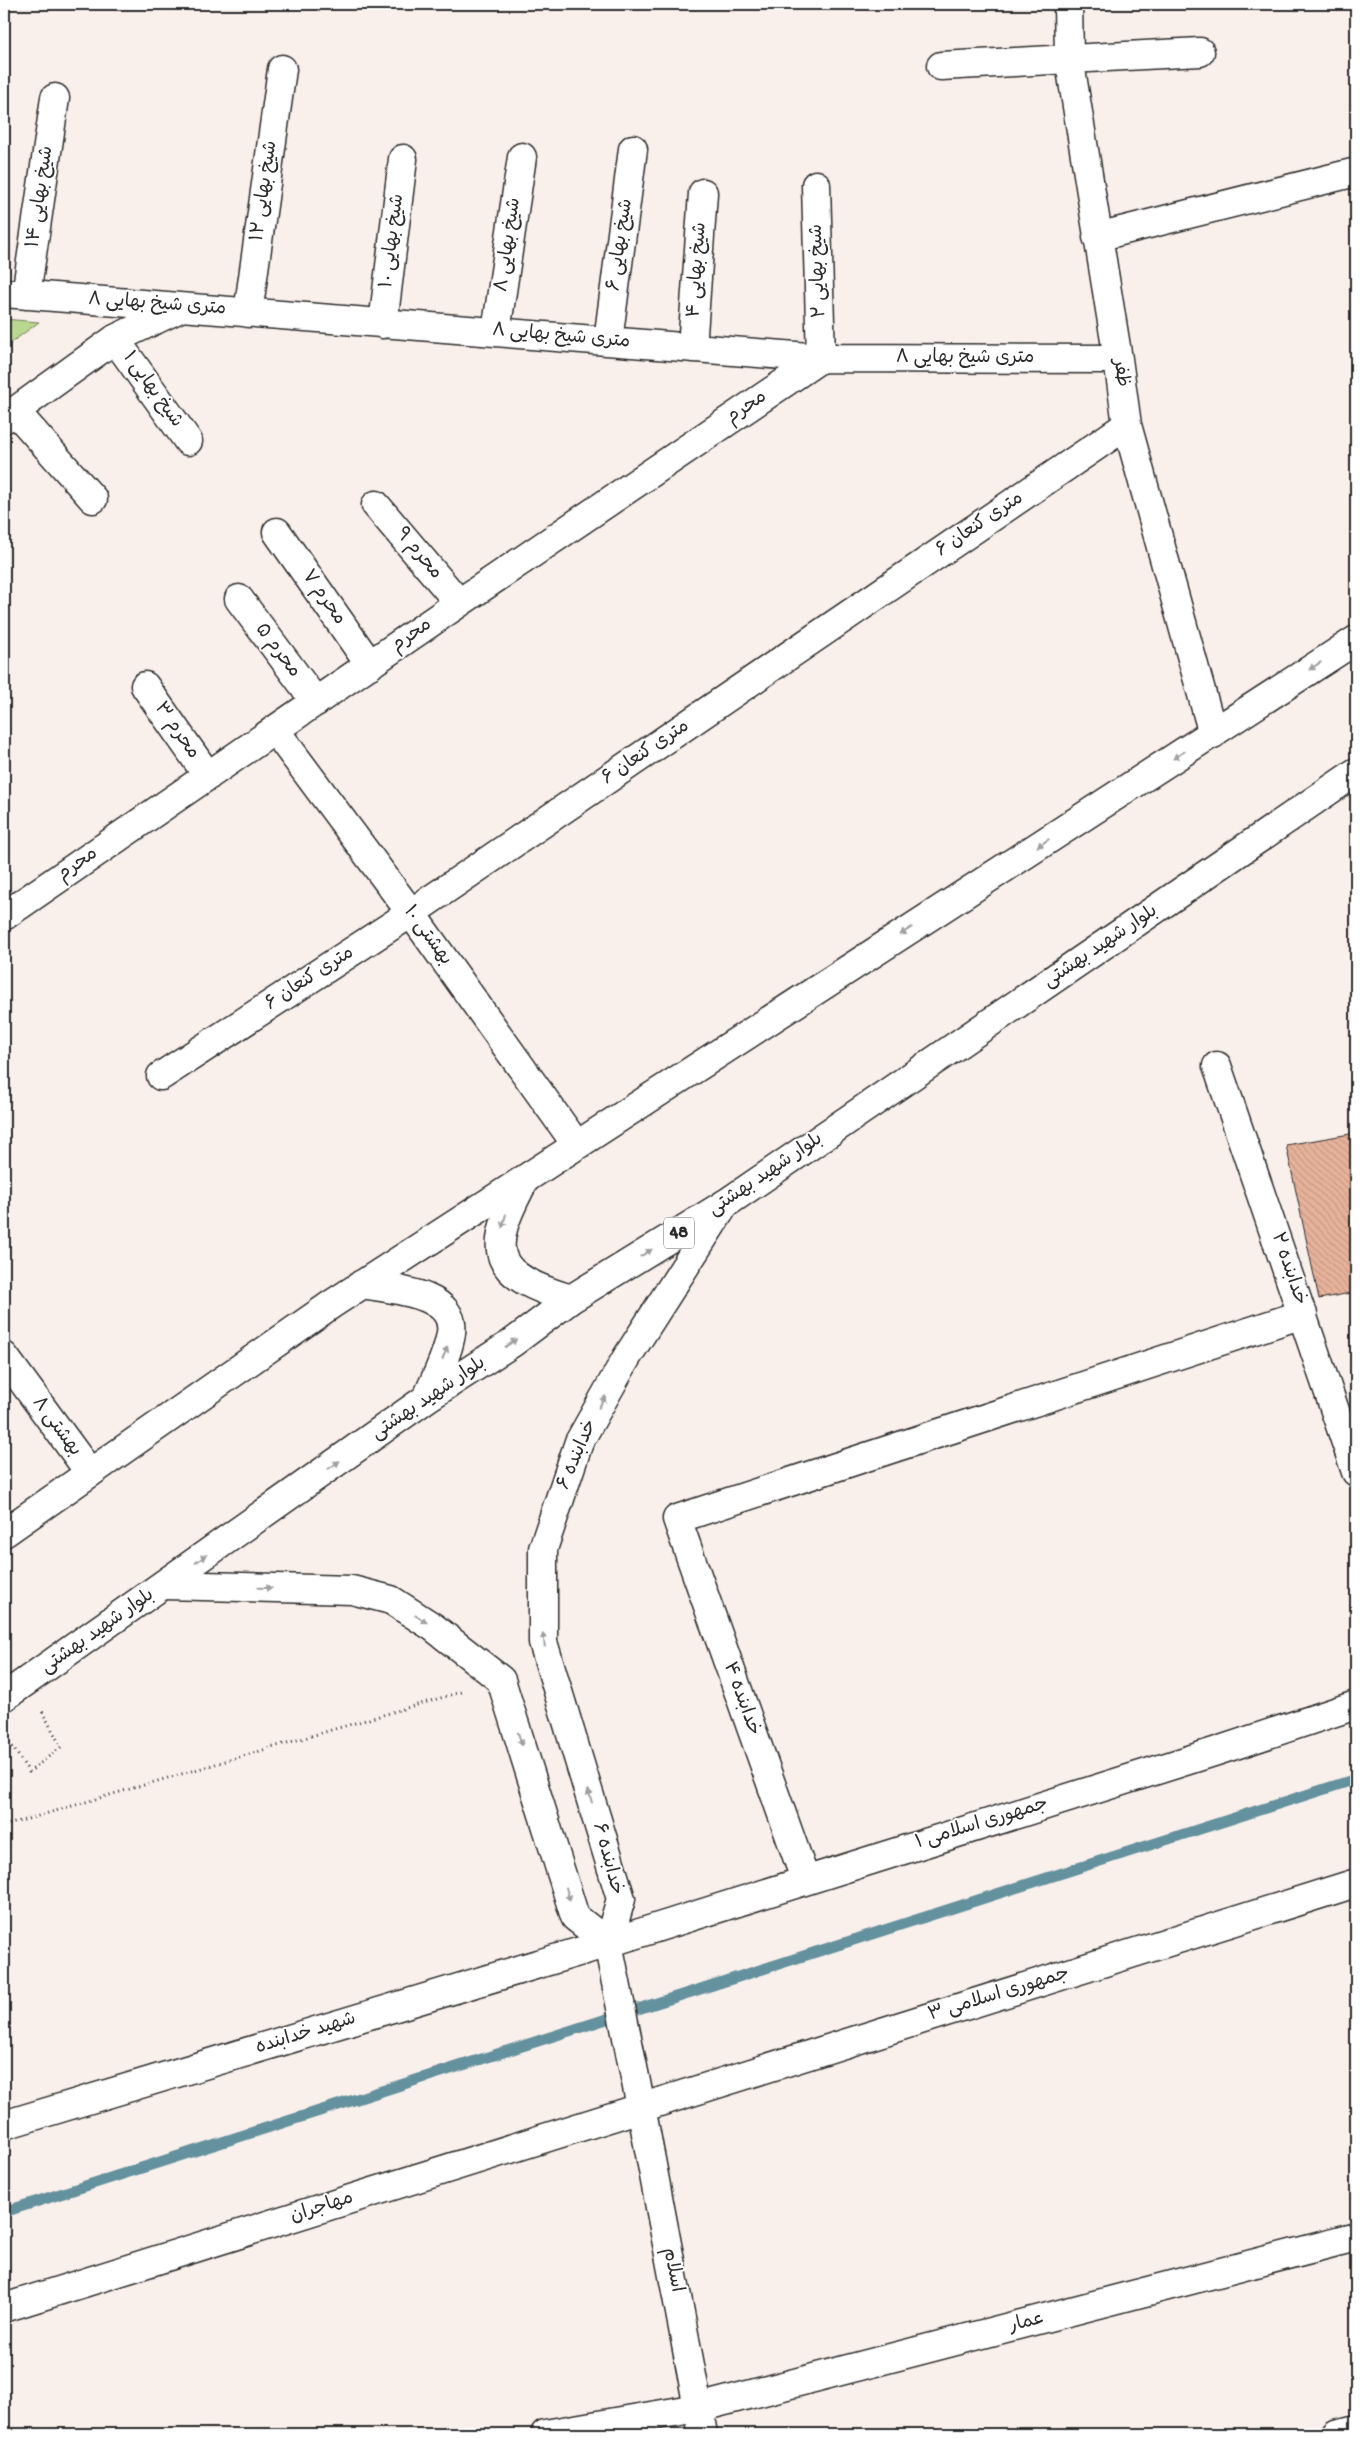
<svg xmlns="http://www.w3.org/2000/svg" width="1360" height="2438" font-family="'Gochi Hand','Playpen Sans Arabic',sans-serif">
	<defs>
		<pattern id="building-back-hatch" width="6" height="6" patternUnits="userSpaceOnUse" patternTransform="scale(1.25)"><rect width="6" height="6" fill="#e7b29a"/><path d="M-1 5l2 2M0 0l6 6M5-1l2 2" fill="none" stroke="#c69985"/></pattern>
	</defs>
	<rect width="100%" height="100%" fill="#faf0eb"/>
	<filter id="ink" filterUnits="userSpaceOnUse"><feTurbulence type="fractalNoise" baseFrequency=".02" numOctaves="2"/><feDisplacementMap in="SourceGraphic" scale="10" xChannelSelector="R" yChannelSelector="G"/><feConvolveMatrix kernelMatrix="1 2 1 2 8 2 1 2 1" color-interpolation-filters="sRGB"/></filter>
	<g filter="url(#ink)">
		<!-- grass -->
		<path fill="#b8d78f" stroke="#72815d" d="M4 319 39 322 4 348Z"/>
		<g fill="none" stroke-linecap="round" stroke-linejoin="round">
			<!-- stream -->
			<path stroke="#64919e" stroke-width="11" d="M4 2212 1356 1779"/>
		</g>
		<!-- building -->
		<path fill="url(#building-back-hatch)" stroke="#2b2b2b" d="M1356 1133V1292L1319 1299 1286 1145Z"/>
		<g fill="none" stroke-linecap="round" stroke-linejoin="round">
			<!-- minor casing -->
			<g stroke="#2b2b2b" stroke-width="31">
				<path id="minor" d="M1068 4 1069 57 1118 359 1127 425 1213 734
					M941 66 1200 52
					M1097 237 1356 172
					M4 293 821 358 1118 359
					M26 295 55 98
					M248 313 282 69
					M383 324 403 159
					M496 332 522 157
					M115 339 188 441
					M608 341 633 149
					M692 348 703 193
					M15 411 93 499
					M4 419 115 339 180 308
					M376 505 459 603
					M277 532 370 665
					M239 599 316 702
					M145 686 208 776
					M275 730 411 913 576 1144
					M4 916 459 603 821 358 816 185
					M1217 1066 1356 1472
					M161 1076 411 913 1127 425
					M4 1356 90 1473
					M805 1879 677 1519 1303 1314
					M545 2434 698 2408 1356 2237
					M1336 2434 1356 2429"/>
			</g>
			<!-- tertiary casing -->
			<g stroke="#2b2b2b" stroke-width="31">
				<path id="tertiary" d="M164 1585 352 1590 391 1600 433 1627 501 1680 575 1917 608 1943
					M4 2125 608 1943 1214 1752 1356 1705
					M4 2308 1356 1883
					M703 2434 641 2107 608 1943 621 1899 543 1642V1549L579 1442 627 1357 725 1204"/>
			</g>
			<!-- primary casing -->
			<g stroke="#2b2b2b" stroke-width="31">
				<path id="primary" d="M524 1181C485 1253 491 1275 571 1299
					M362 1284C389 1289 457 1292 451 1333 448 1355 435 1378 427 1398
					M4 1533 332 1304 1356 640
					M4 1697 427 1398 512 1343 571 1299 725 1204 1356 772"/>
			</g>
			<!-- path -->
			<path stroke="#2b2b2b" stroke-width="3" stroke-dasharray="1 4" stroke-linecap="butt" d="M4 1734 29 1772 61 1747 42 1711
				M4 1826 461 1692"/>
			<!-- minor -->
			<use href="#minor" stroke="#fff" stroke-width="28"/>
			<!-- tertiary -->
			<use href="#tertiary" stroke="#fff" stroke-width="28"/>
			<!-- primary -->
			<use href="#primary" stroke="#fff" stroke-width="28"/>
		</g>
		<!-- one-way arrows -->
		<defs><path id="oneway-solid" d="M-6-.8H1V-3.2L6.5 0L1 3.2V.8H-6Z" transform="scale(1.25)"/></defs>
		<g fill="#a0a0a0">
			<use href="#oneway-solid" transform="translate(1315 666) rotate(147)"/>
			<use href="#oneway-solid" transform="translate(1179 755) rotate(147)"/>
			<use href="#oneway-solid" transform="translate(1043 843) rotate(147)"/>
			<use href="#oneway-solid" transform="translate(906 931) rotate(147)"/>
			<use href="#oneway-solid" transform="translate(504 1221) rotate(106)"/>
			<use href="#oneway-solid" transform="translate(646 1253) rotate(-32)"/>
			<use href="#oneway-solid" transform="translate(511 1343) rotate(-35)"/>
			<use href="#oneway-solid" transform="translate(445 1353) rotate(-68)"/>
			<use href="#oneway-solid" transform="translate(602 1402) rotate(-60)"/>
			<use href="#oneway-solid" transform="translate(334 1465) rotate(-35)"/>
			<use href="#oneway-solid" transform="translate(201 1559) rotate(-35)"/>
			<use href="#oneway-solid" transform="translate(265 1588) rotate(2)"/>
			<use href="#oneway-solid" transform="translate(421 1619) rotate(32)"/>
			<use href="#oneway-solid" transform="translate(544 1640) rotate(-97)"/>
			<use href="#oneway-solid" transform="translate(520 1739) rotate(73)"/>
			<use href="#oneway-solid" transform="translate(590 1796) rotate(-107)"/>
			<use href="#oneway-solid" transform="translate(568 1894) rotate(73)"/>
		</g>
	</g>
	<g text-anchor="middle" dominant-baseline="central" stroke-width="4" stroke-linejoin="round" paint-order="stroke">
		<!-- shield labels -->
		<rect fill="#fff" stroke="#6b6b6b" stroke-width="1" x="664" y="1217.5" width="30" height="31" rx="4"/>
		<g font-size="18" font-weight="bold" fill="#2b2b2b">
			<text x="679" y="1233">48</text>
		</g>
		<!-- street labels -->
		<g font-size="19" fill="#2b2b2b" stroke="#fff">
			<text transform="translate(265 191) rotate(-82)">شیخ بهایی ۱۲</text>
			<text transform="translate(41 197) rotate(-82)">شیخ بهایی ۱۴</text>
			<text transform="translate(393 241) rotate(-83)">شیخ بهایی ۱۰</text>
			<text transform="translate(509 245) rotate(-82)">شیخ بهایی ۸</text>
			<text transform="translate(621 245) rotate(-82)">شیخ بهایی ۶</text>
			<text transform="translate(698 270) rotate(-86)">شیخ بهایی ۴</text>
			<text transform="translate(819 271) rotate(-92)">شیخ بهایی ۲</text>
			<text transform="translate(157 305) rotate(4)">۸ متری شیخ بهایی</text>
			<text transform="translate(561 337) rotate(5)">۸ متری شیخ بهایی</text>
			<text x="965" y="358">۸ متری شیخ بهایی</text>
			<text transform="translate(1120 373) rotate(82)">ظفر</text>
			<text transform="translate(152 390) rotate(54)">شیخ بهایی ۱</text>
			<text transform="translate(747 408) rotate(-34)">محرم</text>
			<text transform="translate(980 525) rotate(-34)">۶ متری کنعان</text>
			<text transform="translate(418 554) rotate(50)">محرم ۹</text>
			<text transform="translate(323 598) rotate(55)">محرم ۷</text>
			<text transform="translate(412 636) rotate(-35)">محرم</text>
			<text transform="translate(277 651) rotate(53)">محرم ۵</text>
			<text transform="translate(176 731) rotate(55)">محرم ۳</text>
			<text transform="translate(646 753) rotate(-34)">۶ متری کنعان</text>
			<text transform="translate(78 865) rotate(-35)">محرم</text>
			<text transform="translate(427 936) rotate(54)">بهشتی ۱۰</text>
			<text transform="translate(1101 947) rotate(-34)">بلوار شهید بهشتی</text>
			<text transform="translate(310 979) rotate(-33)">۶ متری کنعان</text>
			<text transform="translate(766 1175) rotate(-34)">بلوار شهید بهشتی</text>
			<text transform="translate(1288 1269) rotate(71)">خدابنده ۲</text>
			<text transform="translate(429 1399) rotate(-34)">بلوار شهید بهشتی</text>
			<text transform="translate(56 1427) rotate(53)">بهشتی ۸</text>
			<text transform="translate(578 1455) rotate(-67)">خدابنده ۶</text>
			<text transform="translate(98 1632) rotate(-35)">بلوار شهید بهشتی</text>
			<text transform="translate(741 1699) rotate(70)">خدابنده ۴</text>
			<text transform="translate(982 1824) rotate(-17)">جمهوری اسلامی ۱</text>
			<text transform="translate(607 1859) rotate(75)">خدابنده ۶</text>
			<text transform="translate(999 1995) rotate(-17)">جمهوری اسلامی ۳</text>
			<text transform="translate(306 2034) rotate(-17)">شهید خدابنده</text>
			<text transform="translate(322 2208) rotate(-18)">مهاجران</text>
			<text transform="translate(672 2270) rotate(79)">اسلام</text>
			<text transform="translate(1027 2323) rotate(-15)">عمار</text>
		</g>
	</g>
	<!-- margin -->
	<rect width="1360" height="2438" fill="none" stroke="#fff" stroke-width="20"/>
	<rect x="10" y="10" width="1340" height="2418" fill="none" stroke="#2b2b2b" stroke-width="2" filter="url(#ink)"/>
</svg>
